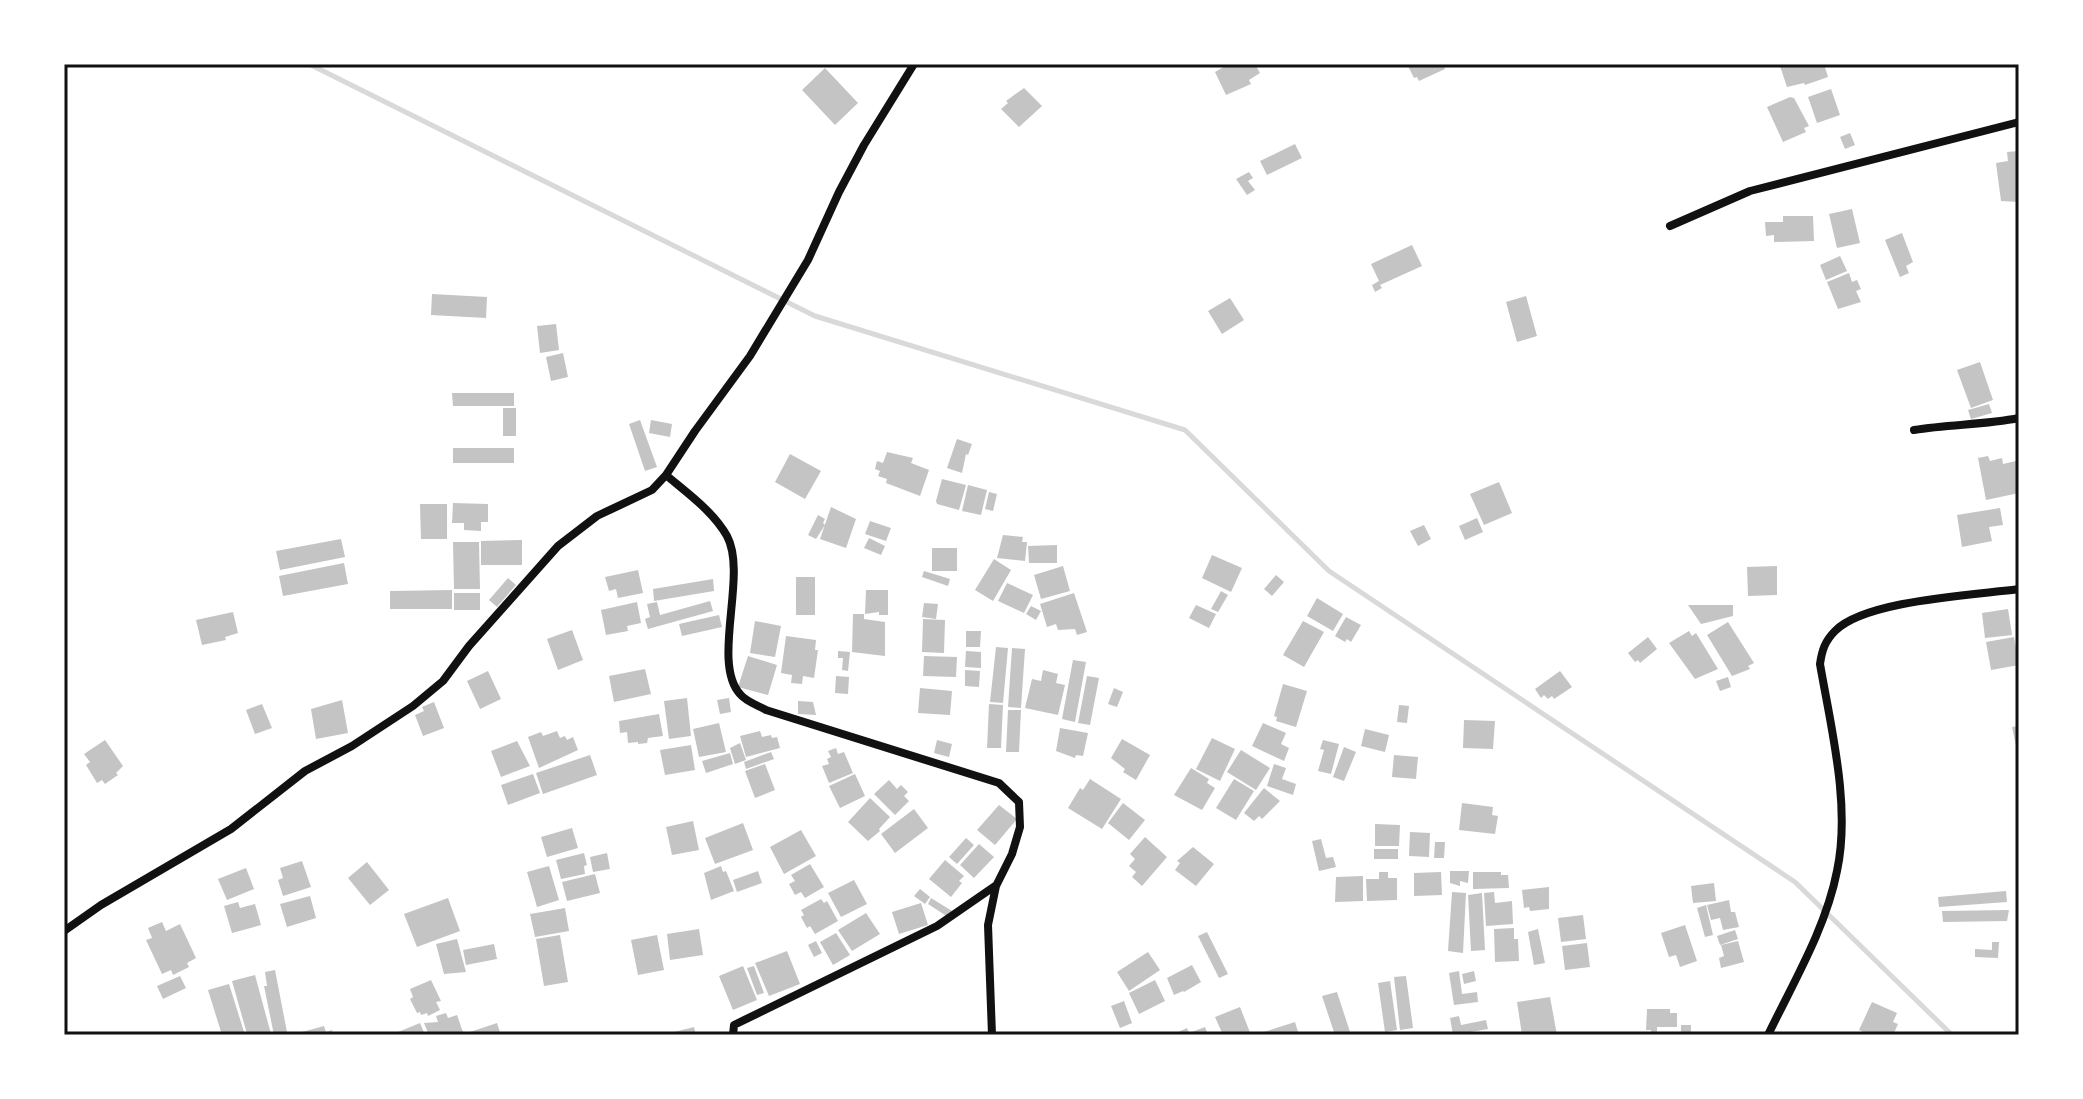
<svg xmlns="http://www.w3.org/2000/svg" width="2083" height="1099" font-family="'Fira Sans Condensed',sans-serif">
	<rect width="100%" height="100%" fill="#fff"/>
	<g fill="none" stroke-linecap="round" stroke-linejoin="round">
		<!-- stream -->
		<path stroke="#d9d9d9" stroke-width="5" d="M309 64 815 316 1185 430 1329 571 1795 882 1952 1035"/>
	</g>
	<!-- building -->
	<path fill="#c4c4c4" d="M1229 64H1255L1260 73 1249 80 1251 84 1226 95 1215 72Z
		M1407 64H1443L1445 69 1419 81 1417 77 1414 78Z
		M1782 64H1824L1828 77 1805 85 1804 83 1787 87 1780 66Z
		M825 68 858 103 835 125 802 90Z
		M1024 88 1042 106 1019 127 1001 109 1008 103 1006 101Z
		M1831 89 1840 115 1817 123 1808 97Z
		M1790 97 1794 98 1809 126 1804 128 1806 132 1783 142 1767 107Z
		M1850 133 1855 145 1845 149 1840 137Z
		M1295 144 1302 158 1267 175 1260 161Z
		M2019 151V202L2001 201 1996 163 2008 161 2007 152Z
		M1249 172 1253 178 1248 181 1255 190 1247 195 1236 179Z
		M1852 209 1860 243 1837 248 1829 214Z
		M1783 216H1813L1814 241 1774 242V235L1766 236 1765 222H1783Z
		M1902 233 1913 262 1906 266 1909 273 1900 277 1885 240Z
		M1412 245 1422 266 1380 285 1382 288 1375 292 1372 285 1379 281 1371 264Z
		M1840 256 1847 271 1826 280 1820 265Z
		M1849 273 1852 282 1857 280 1861 289 1856 291 1861 302 1838 309 1827 282Z
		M432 294 487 297 486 318 431 315Z
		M1526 296 1537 336 1517 342 1506 302Z
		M1230 298 1244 320 1222 334 1208 311Z
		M556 324 559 350 540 353 537 326Z
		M563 353 568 377 551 381 546 357Z
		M1980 362 1993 400 1971 408 1957 370Z
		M452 393H514V406H453Z
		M1989 404 1992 413 1971 419 1968 410Z
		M503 408H516V436H503Z
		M640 420 657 467 645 471 629 424Z
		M651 420 672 424 670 437 649 433Z
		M957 439 972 444 968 455 966 454 962 473 947 468Z
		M453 448H514V463H453Z
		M887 452 913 458 911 463 929 470 920 496 886 483 887 479 878 476 880 471 875 469 877 461 883 463Z
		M790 454 821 471 805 499 775 482Z
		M1988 456 1990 461 2002 458 2003 464 2016 461 2019 493 1986 500 1978 458Z
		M942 479 966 485 959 510 937 504 936 501Z
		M1499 482 1512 513 1484 525 1470 494Z
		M968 485 987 490 981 515 962 511Z
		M989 492 997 494 993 511 985 509Z
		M453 503 488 504V522H481V531L464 530V523H452Z
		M420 504H447V539H421Z
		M831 507 856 519 846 548 820 539Z
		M2000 508 2003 525 1989 527 1992 541 1962 547 1957 515Z
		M818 515 825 519 823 523 825 525 816 539 808 535Z
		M1477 518 1483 532 1465 540 1459 526Z
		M870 521 891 528 886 541 865 534Z
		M1424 525 1431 539 1418 546 1410 531Z
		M1003 535 1023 537 1022 542H1027L1025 561 997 558Z
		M869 538 885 546 881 555 864 548Z
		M341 539 345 557 280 570 276 551Z
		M522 540V565H481V541Z
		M453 542H479L480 589H454Z
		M1057 545V563H1029L1028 546Z
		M932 548H957V571H932Z
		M1212 555 1242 568 1231 592 1202 578Z
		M994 559 1011 570 993 601 975 590Z
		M344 563 348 584 283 596 279 576Z
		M1063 566 1070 591 1041 599 1034 575Z
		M1777 566V595L1748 596 1747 567Z
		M638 570 643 593 618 598 616 589 609 591 605 577Z
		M924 571 950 579 948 586 922 577Z
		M1276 575 1284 582 1272 596 1264 589Z
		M796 577H815V615H796Z
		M508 578 516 585 497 607 489 600Z
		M713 579 714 591 654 601 653 589Z
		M1007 583 1033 595 1024 613 998 601Z
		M452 590V609H390V591Z
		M866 590H888V615H879V612L865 614Z
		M1221 591 1228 595 1218 612 1211 609Z
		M454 593H480V610H454Z
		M1074 593 1087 632 1077 635 1075 629 1058 630 1056 624 1047 627 1040 604Z
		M1317 598 1343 614 1333 631 1307 616Z
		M710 601 713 611 648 629 645 619 650 617 647 604 657 602 660 615Z
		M637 602 641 623 627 626 628 631 606 635 601 610Z
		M924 603 938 604 936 619 922 617Z
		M1196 605 1216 614 1209 628 1189 618Z
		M1688 605H1733V616L1701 624Z
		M1031 606 1041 611 1036 620 1026 614Z
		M2008 609 2012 635 1985 638 1982 613Z
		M233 612 238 633 225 637 226 640 202 645 196 620Z
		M853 614H864V619L885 622V656L852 652Z
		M719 615 722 627 682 636 679 624Z
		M1346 617 1361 625 1351 642 1347 639 1345 642 1335 636Z
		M923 619 945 620 944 653 922 652Z
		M755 621 781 626 775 657 750 653Z
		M1303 621 1324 632 1304 667 1283 655Z
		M1728 622 1754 663 1748 666 1750 669 1732 676 1707 635Z
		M572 630 583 660 558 670 547 639Z
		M966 631H981L980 647H966Z
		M1689 631 1692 636 1696 633 1718 669 1695 679 1669 643Z
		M786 636 816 640 815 650H818L814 678 803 676 802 684 791 683 792 675 781 673Z
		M1648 637 1657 649 1640 663 1638 660 1635 662 1628 653Z
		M2014 637 2019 665 1991 670 1986 642Z
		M996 647 1008 648 1003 703 990 702Z
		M1012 648 1025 649 1021 708 1008 707Z
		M838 651 850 652 848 671 842 670 843 658H838Z
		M966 651 981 652V668L965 667Z
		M748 656 777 665 768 695 738 687Z
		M924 656 957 657 956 677 923 676Z
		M1073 660 1086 662 1075 722 1062 719Z
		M645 669 651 694 614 702 609 676Z
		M965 670 980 671 979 687 965 686Z
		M1043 670 1058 674 1056 683 1065 685 1058 715 1025 708 1032 679 1041 681Z
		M488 671 501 699 480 709 467 681Z
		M1560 671 1572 687 1554 699 1552 696 1548 699 1544 695 1541 698 1535 689Z
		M836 676 849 677 848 694 835 693Z
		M1087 676 1099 678 1090 725 1078 723Z
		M1728 677 1731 687 1720 691 1716 681Z
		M1283 684 1307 691 1296 727 1276 721 1277 717 1274 716Z
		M920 688 952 691 950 715 918 713Z
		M1114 688 1123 692 1117 707 1108 704Z
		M687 698 691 736 669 739 664 701Z
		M729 698 731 712 720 714 717 700Z
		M342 700 348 733 316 739 311 709Z
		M798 701 813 702 816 715 798 714Z
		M434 702 444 728 423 736 415 715 424 711 422 707Z
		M262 704 272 728 255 734 246 710Z
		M989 704 1003 705 1001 748H987Z
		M1399 705 1409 706 1407 723 1397 722Z
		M1008 710H1021L1019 752H1006Z
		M659 714 663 736 648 738 647 743 638 744V742L628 743 627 732 620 733 619 721Z
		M1464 720 1495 721 1493 749 1463 748Z
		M719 723 726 752 699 757 693 729Z
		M1263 723 1286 733 1281 744 1289 748 1284 761 1252 746Z
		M2019 726V754L2018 755 2012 727Z
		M1060 728 1088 733 1083 756 1076 755 1075 758 1056 751Z
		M1365 729 1389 735 1385 752 1361 746Z
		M557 731 560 738 565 736 567 740 573 737 578 750 539 768 528 737 541 732 543 736Z
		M760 731 762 737 771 735 772 738 777 737 780 748 746 757 740 736Z
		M1212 738 1235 749 1220 781 1196 769Z
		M1122 739 1150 755 1136 780 1123 772 1125 769 1111 758Z
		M105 740 123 766 116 773 118 775 105 784 102 780 97 783 86 765 90 762 84 754Z
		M937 740 952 744 949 757 934 753Z
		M1323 740 1339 744 1331 774 1318 771 1324 750 1320 749Z
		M517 741 530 766 501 777 491 751Z
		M740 743 746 760 735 764 730 748Z
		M691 745 695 770 665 775 660 750Z
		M1344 747 1356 752 1344 781 1333 777Z
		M836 748 838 754 844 752 853 773 829 783 822 766 829 764 827 759 831 757 828 751Z
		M1241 750 1270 768 1256 790 1227 772Z
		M771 752 774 759 746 769 744 762Z
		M730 753 733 764 706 773 702 761Z
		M590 755 597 775 543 794 536 773Z
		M1394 755 1418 757 1416 779 1392 777Z
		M765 764 775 790 755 798 745 771Z
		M1274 764 1286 768 1282 779 1296 784 1293 795 1267 786Z
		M1191 768 1209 779 1207 783 1215 788 1202 810 1174 795Z
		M533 774 540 793 508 805 501 785Z
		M855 774 865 796 840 808 829 786Z
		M1090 779 1121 799 1102 829 1068 808 1080 788 1083 790Z
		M1234 779 1254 791 1236 820 1216 808Z
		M889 780 897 789 901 785 908 792 904 796 909 801 895 815 874 794Z
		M1264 788 1280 801 1262 819 1259 816 1254 821 1244 813Z
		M870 798 890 817 879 829 880 831 868 841 848 822Z
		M1123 803 1145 820 1129 840 1108 823Z
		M1462 803 1493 807 1492 815 1498 816 1495 834 1459 830Z
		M999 805 1017 819 995 845 977 830Z
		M914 809 928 828 895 853 881 834Z
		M693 821 699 850 672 855 666 827Z
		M743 823 753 850 715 864 705 838Z
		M1375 824 1400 825 1399 846H1375Z
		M572 828 578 848 547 857 541 837Z
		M801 830 816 856 784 874 770 847Z
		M1410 832 1430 833 1429 857 1409 856Z
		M1145 837 1167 857 1142 886 1132 877 1136 872 1129 866 1135 859 1130 854Z
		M966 838 974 845 957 864 949 857Z
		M1321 839 1326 858 1333 857 1336 867 1319 871 1312 841Z
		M1435 842H1445L1444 858H1434Z
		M979 844 994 857 974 878 960 865Z
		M1193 847 1214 864 1196 886 1175 870 1180 863 1177 861Z
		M1374 849H1398V859H1374Z
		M584 853 587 865 584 866 585 874 561 879 556 860Z
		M607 853 610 869 593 872 590 857Z
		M945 860 964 876 959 881 962 883 951 897 929 879Z
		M302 861 311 887 283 896 278 880 283 878 280 868Z
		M367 862 389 890 370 905 348 878Z
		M810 864 824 887 805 898 801 892 795 895 789 884 795 881 791 875Z
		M549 866 559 900 537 907 527 872Z
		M721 866 723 872 726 871 734 891 711 900 704 873Z
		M246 868 254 889 227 900 218 879Z
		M758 871 762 883 737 892 733 880Z
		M1450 871H1469L1468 883 1460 881V886L1450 883Z
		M1379 872H1388V878H1397V900L1367 901 1366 879H1379Z
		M1441 872 1442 895 1414 896V873Z
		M1473 872H1501V875H1508L1509 888 1473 889Z
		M595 874 600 893 567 901 562 882Z
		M1363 876V901L1335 902 1336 877Z
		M854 880 867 904 841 917 828 893Z
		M1714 883 1716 901 1693 903 1691 886Z
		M1549 887V909L1530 911 1529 907 1524 908 1522 890Z
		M920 889 930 897 925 904 914 896Z
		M2006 891 2007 902 1939 907 1938 897Z
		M1452 892 1466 893 1463 953 1448 951Z
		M1494 892 1495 903 1512 901 1513 924 1486 926 1484 893Z
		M1482 893 1485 950 1471 951 1468 895Z
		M310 896 316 918 287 927 280 904Z
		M448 898 460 931 417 947 404 914Z
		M931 898 952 911 948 917 928 904Z
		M821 899 824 903 827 901 838 921 815 934 810 926 807 928 801 917 804 915 801 910Z
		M1729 900 1731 912H1735L1739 927 1723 930 1720 918 1711 920 1707 905Z
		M238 902 240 908 255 904 261 925 232 933 224 906Z
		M921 903 928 925 899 934 892 912Z
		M1706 905 1713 935 1705 937 1697 908Z
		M565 908 569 931 535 937 530 914Z
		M2009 910 2007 921 1943 922 1942 911Z
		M866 913 880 934 852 951 838 930Z
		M1583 915 1586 939 1561 942 1558 918Z
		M162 922 166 931 180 924 196 958 187 963 189 967 173 975 171 970 162 974 146 940 152 938 148 928Z
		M1685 925 1697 961 1680 967 1676 955 1669 957 1661 933Z
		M1514 928V939H1518L1519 961 1495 962 1494 929Z
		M699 929 703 955 670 960 667 934Z
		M1538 929 1545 963 1534 965 1528 932Z
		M1735 930 1738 939 1720 945 1717 936Z
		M1207 932 1228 974 1219 978 1198 936Z
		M836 933 850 955 833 965 820 942Z
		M560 935 568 982 544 986 536 939Z
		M657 935 664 970 638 975 631 940Z
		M457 939 466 972 444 974 436 944Z
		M816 941 822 953 814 957 808 945Z
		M1738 941 1744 962 1721 968 1719 958 1724 956 1721 945Z
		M1992 942H1999L1998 958 1975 957V949L1992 950Z
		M1587 943 1590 967 1565 970 1562 946Z
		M494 944 497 959 466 965 463 950Z
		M787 951 800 984 769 996 755 963Z
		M1148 952 1160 970 1129 991 1117 972Z
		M1192 965 1201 982 1184 992 1183 991 1174 995 1167 978Z
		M743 966 757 1000 733 1010 719 976Z
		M754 966 764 993 757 995 747 968Z
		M275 970 287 1032 274 1035 264 986H267L265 972Z
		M1459 971 1462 994 1477 992 1478 1002 1454 1005 1449 973Z
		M1474 971 1476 981 1464 984 1462 974Z
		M255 975 271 1034 269 1035 247 1034 232 981Z
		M180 976 186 988 163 999 157 986Z
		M1406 976 1413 1028 1400 1030 1394 977Z
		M431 980 441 1001 436 1002 440 1010 428 1016 427 1013 421 1015 420 1012 417 1013 410 999 413 997 410 989Z
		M1155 980 1165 1001 1139 1014 1129 993Z
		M1390 981 1397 1030 1385 1032 1378 983Z
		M229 984 245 1035H222L208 990Z
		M1337 992 1351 1035H1335L1322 996Z
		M1550 997 1557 1035H1522L1517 1002Z
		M1124 1001 1132 1023 1120 1028 1111 1006Z
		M1872 1002 1897 1013 1893 1022 1898 1024 1893 1035H1870L1859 1030Z
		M1240 1007 1251 1035H1223L1215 1017Z
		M1647 1009H1670V1013H1677V1027H1657V1033H1651V1030H1646Z
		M446 1013 448 1018 457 1015 464 1035H429L424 1023 438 1022 436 1016Z
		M1459 1016 1461 1025 1486 1020 1488 1029 1453 1035 1450 1018Z
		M1295 1022 1299 1035H1258V1034Z
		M420 1023 425 1035H400L398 1032Z
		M497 1023 501 1035H471L470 1032Z
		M1681 1025H1691V1035H1681Z
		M324 1026 326 1032 332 1030 333 1035H291Z
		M694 1027 696 1035H666V1034Z
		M1205 1027 1208 1035H1179L1178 1032 1187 1028 1189 1033Z"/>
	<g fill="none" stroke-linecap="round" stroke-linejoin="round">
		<!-- minor -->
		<path stroke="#111" stroke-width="8" d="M1670 226 1750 191 2019 122
			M1914 430C1949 424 1984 425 2019 418
			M666 475C687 493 713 511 727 536 748 575 711 662 740 694 745 701 759 706 766 710L999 783 1019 802 1020 827 1012 854 996 886 988 925 992 1035
			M64 931 101 905 231 829 305 771 352 746 413 706 443 681 469 646 558 546 597 516 652 490 666 475 695 431 750 356 808 260 839 192 864 145 914 64
			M733 1035 734 1025 937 926 995 886
			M1768 1035C1793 983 1826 928 1837 871 1851 806 1831 728 1820 664 1822 650 1825 641 1835 631 1865 600 1975 595 2019 589"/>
	</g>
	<!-- border -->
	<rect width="2083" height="1099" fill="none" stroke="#ffffff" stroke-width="132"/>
	<rect x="66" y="66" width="1951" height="967" fill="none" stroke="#111" stroke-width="3"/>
</svg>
